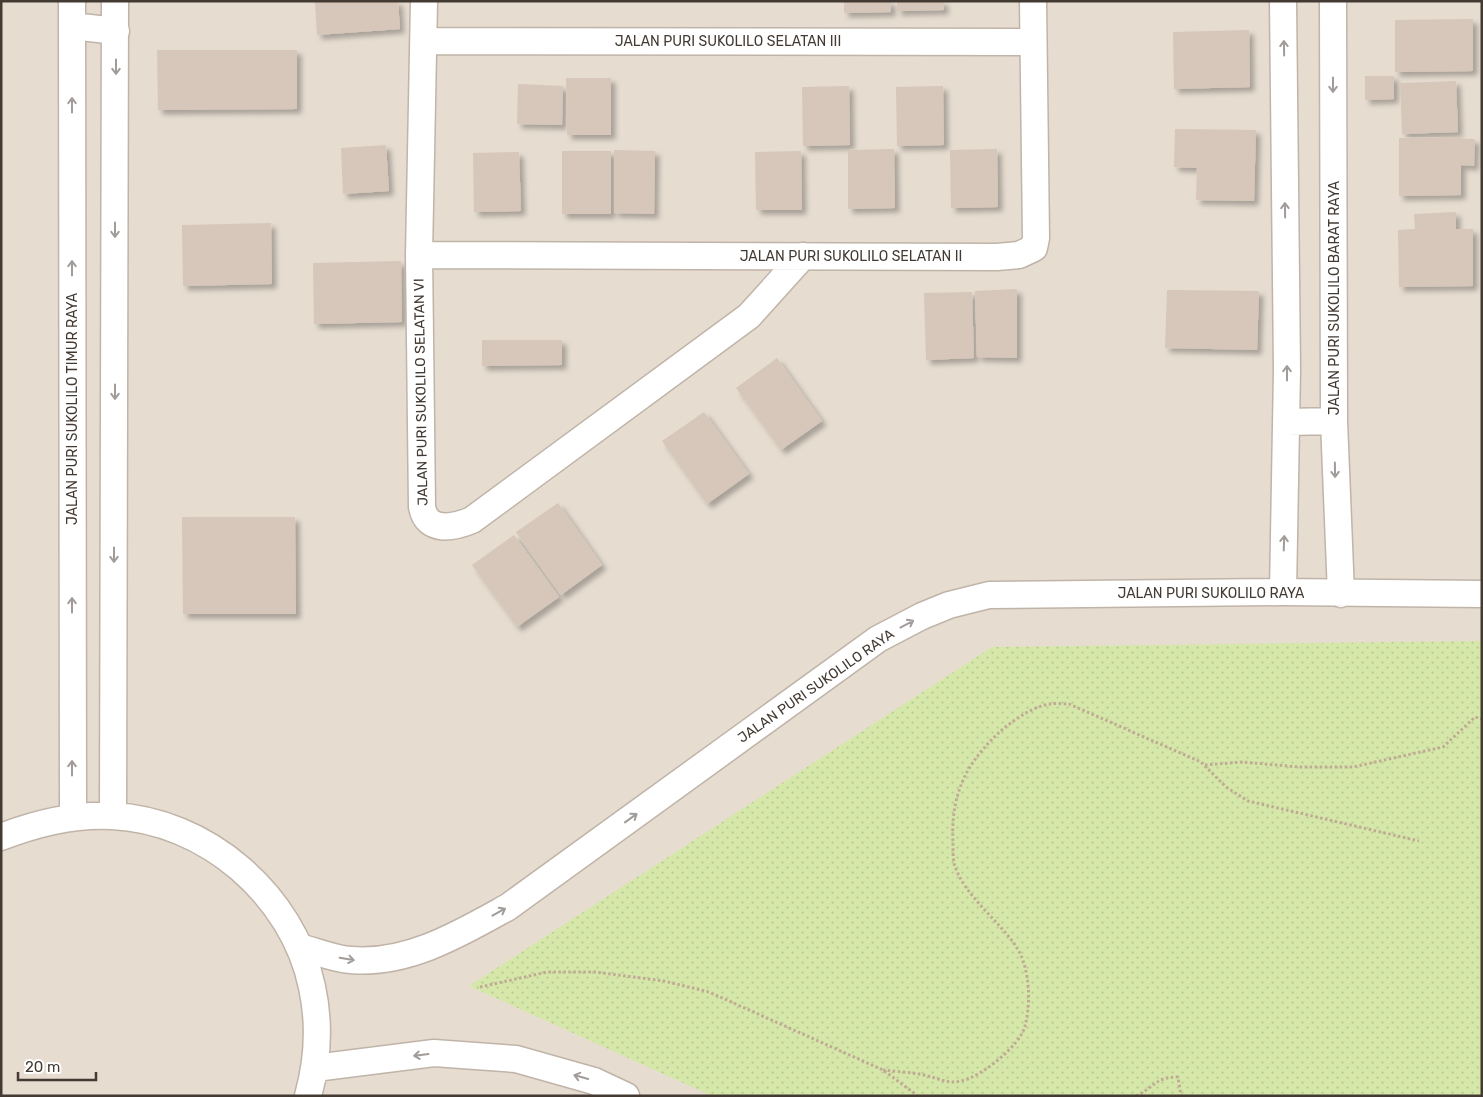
<svg xmlns="http://www.w3.org/2000/svg" width="1483" height="1097" font-family="Rubik,sans-serif">
	<defs>
		<pattern id="garden-dots" width="8" height="8" patternUnits="userSpaceOnUse" patternTransform="scale(1.25)"><rect width="8" height="8" fill="#d6e8a9"/><path d="M2 2h.1M6 6h.1" fill="none" stroke="#b9c892" stroke-width="1.8" stroke-linecap="round"/></pattern>
		<filter id="shadow"><feDropShadow dx="4.5" dy="4.5" stdDeviation="2.5" flood-color="#0004"/></filter>
	</defs>
	<rect width="100%" height="100%" fill="#f2ebe2"/>
	<!-- residential -->
	<path fill="#e6dcd0" d="M1 1H1482V1096H1Z"/>
	<!-- garden -->
	<path fill="url(#garden-dots)" d="M1482 641V1096H712L469 986 992 647Z"/>
	<!-- building -->
	<path fill="#d7c7ba" filter="url(#shadow)" d="M315 1H398L400 29 317 35Z
		M844 1H891V12L844 13Z
		M897 1H944V10L897 11Z
		M1473 19V71L1395 72V20Z
		M1249 30 1250 87 1174 89 1173 32Z
		M157 50H297V109L158 110Z
		M1365 76H1394V99L1365 100Z
		M566 78H611V135H567Z
		M1456 81 1458 132 1402 134 1400 83Z
		M518 84 563 86 562 125 517 124Z
		M849 86 850 145 803 146 802 87Z
		M943 86 944 145 897 146 896 87Z
		M1175 129 1256 130 1254 201 1196 200 1197 168 1174 167Z
		M1461 137V139H1475L1474 166 1461 165V195L1399 196V138Z
		M386 145 389 191 343 194 341 148Z
		M894 149 895 208 848 209V150Z
		M997 149 998 207 951 208 950 150Z
		M614 150 655 151 654 214 614 213Z
		M562 151H611V214H562Z
		M801 151 802 210H756L755 152Z
		M519 152 521 211 474 212 473 153Z
		M1456 212V229H1473V286L1399 287 1398 230 1415 229 1414 214Z
		M271 223 272 284 183 286 182 225Z
		M401 261 402 322 314 324 313 263Z
		M1017 289V358L977 357 975 291Z
		M1167 290 1259 291 1257 350 1165 348Z
		M972 292 974 358 926 360 924 293Z
		M482 340H562V365L482 366Z
		M777 358 822 421 781 450 736 388Z
		M704 412 749 474 707 504 662 441Z
		M558 503 602 565 561 595 516 532Z
		M182 517H295L296 614H183Z
		M514 535 559 597 517 627 472 565Z"/>
	<g fill="none" stroke-linecap="round" stroke-linejoin="round">
		<!-- street casing -->
		<g stroke="#c0b4a8" stroke-width="29">
			<path id="street" d="M72 1 73 816
				M424 1 419 255 422 507C427 533 453 528 472 520L749 316 803 256
				M1333 1 1334 421 1341 594
				M72 26 116 31
				M424 41 1033 42
				M419 255 997 257 1019 255 1034 248 1036 238 1033 1
				M1287 422 1334 421
				M1283 592 1287 370 1283 1
				M113 816 115 1
				M1 837C37 823 73 814 112 816 206 820 293 895 312 987 320 1024 318 1060 308 1096
				M299 947C316 951 334 959 351 960 408 965 461 933 508 907L878 639 922 616 949 605 989 595 1283 592 1482 594
				M315 1068 434 1053 516 1059 594 1081 626 1096"/>
		</g>
		<!-- path -->
		<path stroke="#c0aa95" stroke-width="3" stroke-dasharray="2.5 2.5" stroke-linecap="butt" d="M1205 765 1242 762 1299 767H1353L1443 747 1475 717 1482 719
			M480 987 547 972H595L664 981 709 992 883 1070 918 1096
			M883 1070C897 1072 914 1072 928 1076 940 1079 948 1084 961 1081 981 1077 1020 1046 1025 1026 1031 1004 1030 968 1017 948 1000 921 962 894 954 863 953 857 953 850 953 844 951 806 959 776 985 747 999 730 1028 707 1050 704 1056 703 1063 704 1069 704L1201 762 1226 787 1248 801 1419 841
			M1136 1096C1155 1087 1155 1077 1178 1077L1181 1096"/>
		<!-- street -->
		<use href="#street" stroke="#fff" stroke-width="26"/>
	</g>
	<!-- one-way arrows -->
	<defs><path id="oneway-shaft" d="M-6 0H5M1.5-3L5.5 0L1.5 3" fill="none" stroke-width="1.6" stroke-linecap="round" stroke-linejoin="round" transform="scale(1.25)"/></defs>
	<g stroke="#a19c99">
		<use href="#oneway-shaft" transform="translate(1284 48) rotate(-91)"/>
		<use href="#oneway-shaft" transform="translate(116 67) rotate(90)"/>
		<use href="#oneway-shaft" transform="translate(1333 85) rotate(90)"/>
		<use href="#oneway-shaft" transform="translate(72 105) rotate(-90)"/>
		<use href="#oneway-shaft" transform="translate(1285 210) rotate(-91)"/>
		<use href="#oneway-shaft" transform="translate(115 230) rotate(90)"/>
		<use href="#oneway-shaft" transform="translate(72 268) rotate(-90)"/>
		<use href="#oneway-shaft" transform="translate(1287 373) rotate(-90)"/>
		<use href="#oneway-shaft" transform="translate(115 392) rotate(90)"/>
		<use href="#oneway-shaft" transform="translate(1335 470) rotate(89)"/>
		<use href="#oneway-shaft" transform="translate(1284 543) rotate(-88)"/>
		<use href="#oneway-shaft" transform="translate(114 555) rotate(90)"/>
		<use href="#oneway-shaft" transform="translate(72 605) rotate(-90)"/>
		<use href="#oneway-shaft" transform="translate(907 624) rotate(-28)"/>
		<use href="#oneway-shaft" transform="translate(72 768) rotate(-90)"/>
		<use href="#oneway-shaft" transform="translate(631 818) rotate(-36)"/>
		<use href="#oneway-shaft" transform="translate(499 912) rotate(-29)"/>
		<use href="#oneway-shaft" transform="translate(347 959) rotate(10)"/>
		<use href="#oneway-shaft" transform="translate(421 1055) rotate(173)"/>
		<use href="#oneway-shaft" transform="translate(581 1077) rotate(-164)"/>
	</g>
	<g text-anchor="middle" dominant-baseline="central" stroke-width="5" stroke-linejoin="round" paint-order="stroke">
		<!-- street labels -->
		<g font-size="14" fill="#433a33" stroke="#fff">
			<text x="728" y="41">JALAN PURI SUKOLILO SELATAN III</text>
			<text x="851" y="256">JALAN PURI SUKOLILO SELATAN II</text>
			<text transform="translate(1334 298) rotate(-90)">JALAN PURI SUKOLILO BARAT RAYA</text>
			<text transform="translate(421 392) rotate(-91)">JALAN PURI SUKOLILO SELATAN VI</text>
			<text transform="translate(72 409) rotate(-90)">JALAN PURI SUKOLILO TIMUR RAYA</text>
			<text x="1211" y="593">JALAN PURI SUKOLILO RAYA</text>
			<text transform="translate(816 686) rotate(-35)">JALAN PURI SUKOLILO RAYA</text>
		</g>
	</g>
	<!-- border -->
	<rect width="1483" height="1097" fill="none" stroke="#433a33" stroke-width="5"/>
	<!-- scale -->
	<path d="M18 1072v8h78v-8" fill="none" stroke="#433a33" stroke-width="2.5"/>
	<text x="25" y="1072" font-size="15" fill="#433a33" stroke="#ffffff" stroke-width="4" paint-order="stroke">20 m</text>
</svg>
